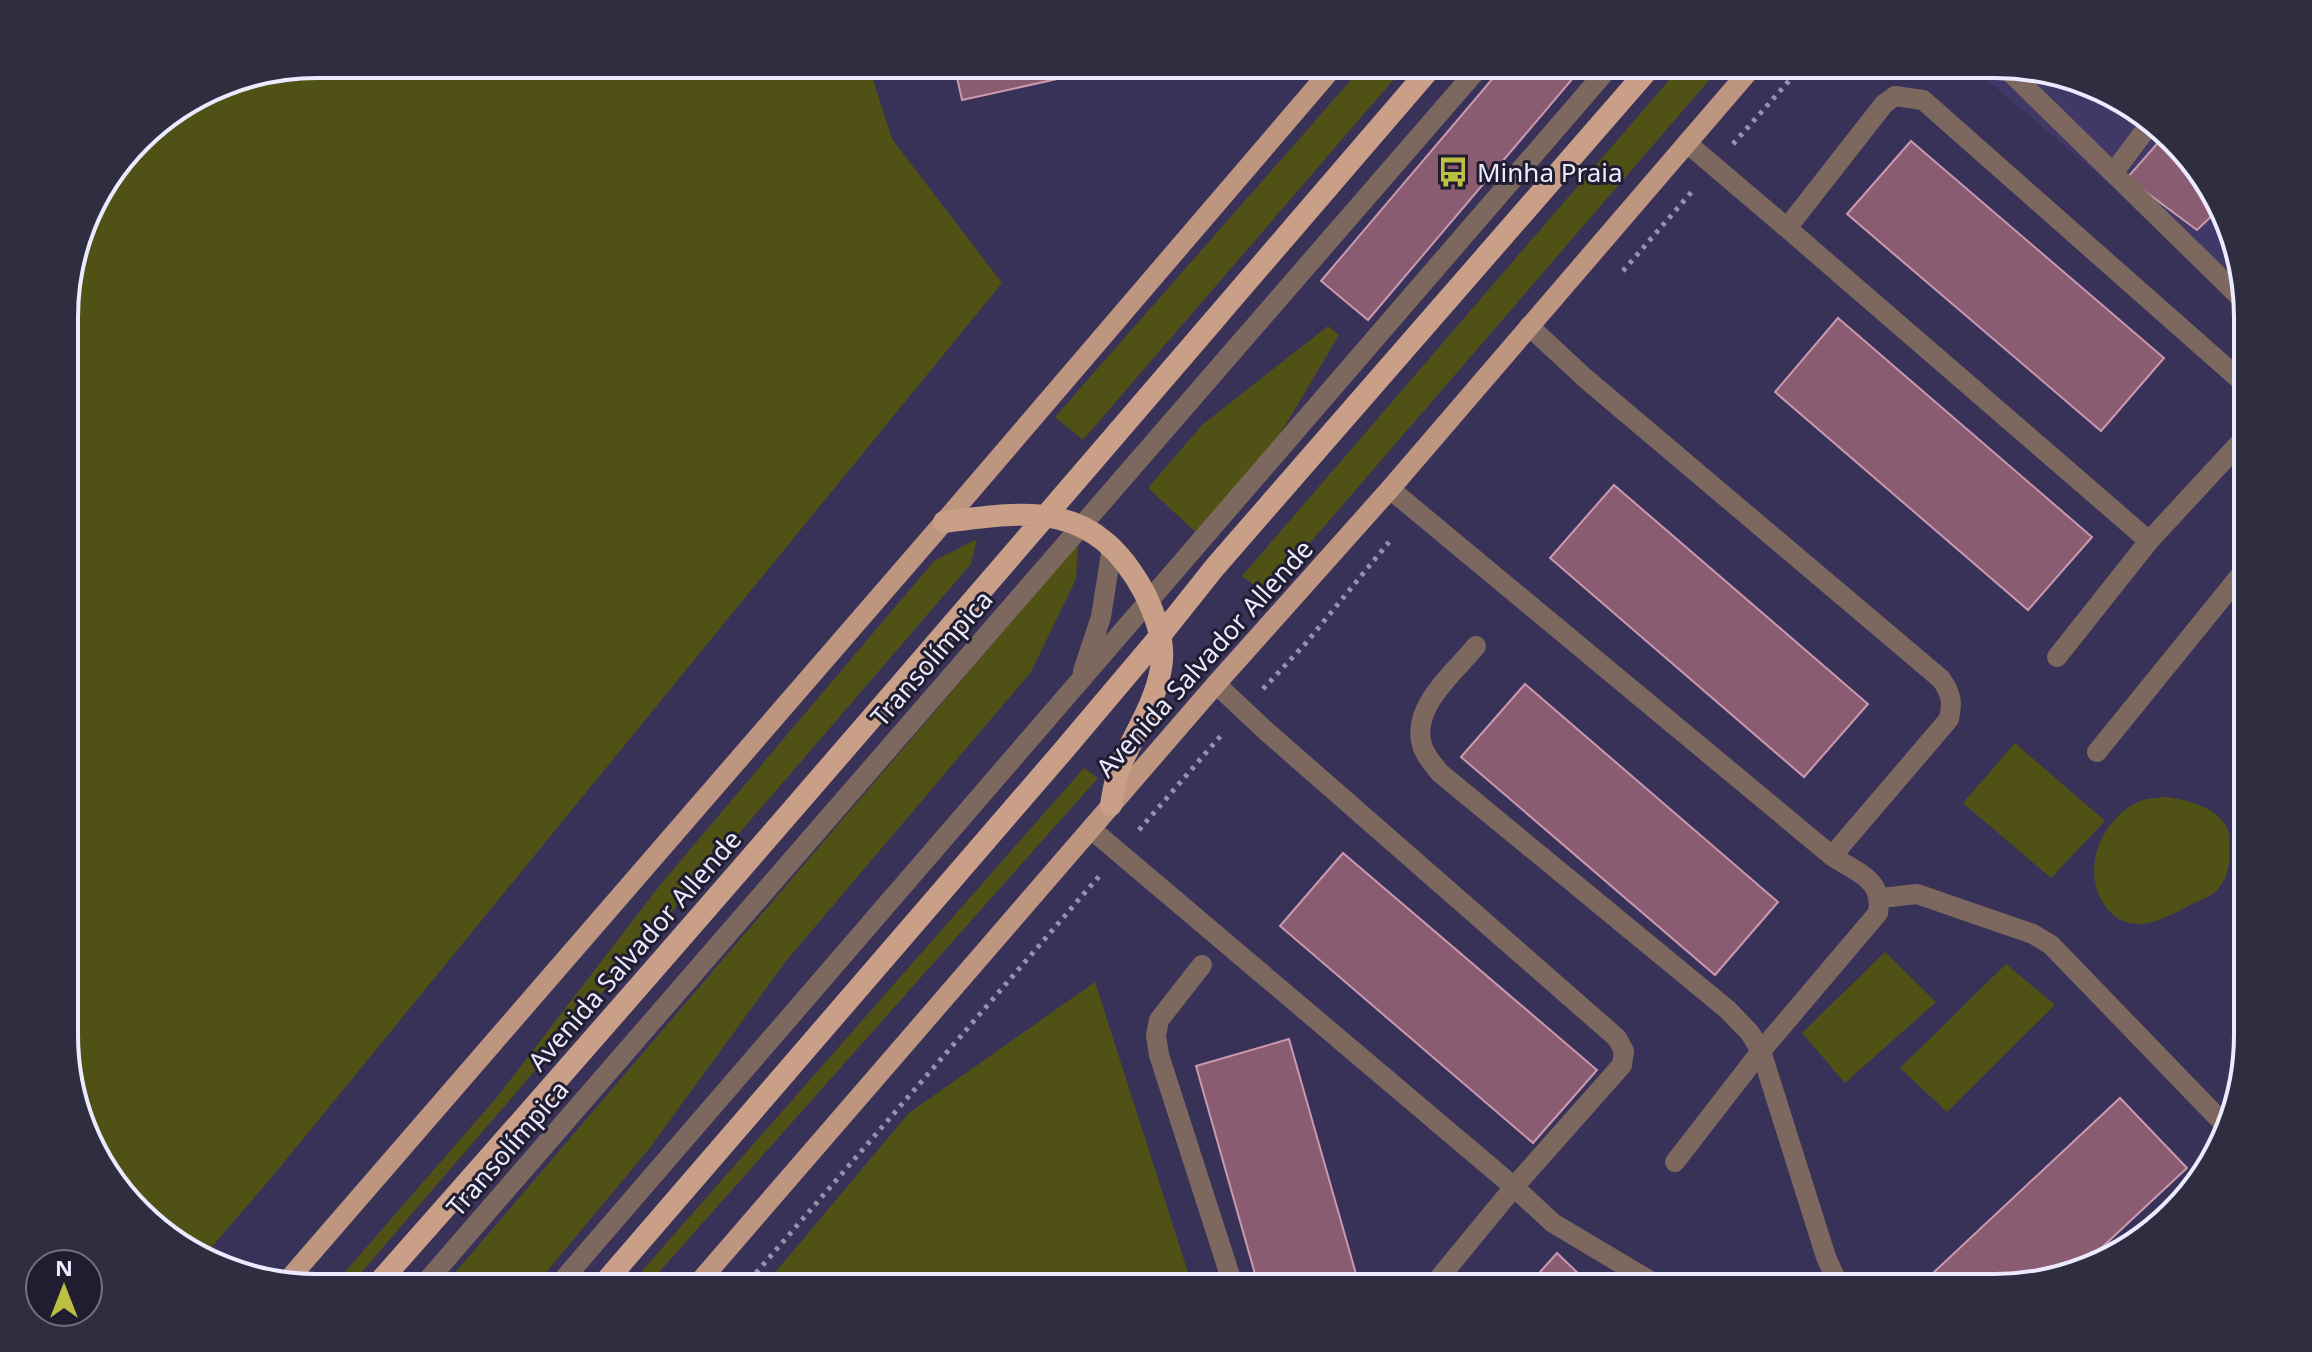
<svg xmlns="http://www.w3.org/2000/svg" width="2312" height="1352" font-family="'Noto Sans',sans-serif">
	<rect width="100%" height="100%" fill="#383259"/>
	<!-- built -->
	<path fill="#403866" d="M1968 64H1995L2122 98 2206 177 2247 301Z"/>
	<!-- green -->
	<path fill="#505115" d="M317 64H868L892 139 1002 283 272 1177 203 1257 190 1254 106 1175 66 1067V285L90 205 150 127 221 83Z
		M1365 64H1407L1083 440 1055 417Z
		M1683 64H1723L1266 594 1242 576Z
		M1328 326 1339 335 1264 461 1202 538 1148 488 1202 425Z
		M977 539 971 564 348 1288H331L497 1097 660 885 934 561Z
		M1078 544 1076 579 1031 672 786 961 649 1149 533 1288H442Z
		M2015 743 2105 821 2051 878 1963 803Z
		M1084 768 1098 778 645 1288H627Z
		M2167 797C2187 800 2221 808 2228 831 2230 836 2229 844 2229 849 2230 865 2228 877 2218 889 2213 896 2200 900 2192 904 2161 921 2125 940 2102 901 2081 864 2105 814 2143 800 2150 798 2159 798 2167 797Z
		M1885 952 1936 1002 1845 1083 1802 1033Z
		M2006 964 2055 1005 1947 1112 1900 1068Z
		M1095 982 1193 1288H762L909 1113Z"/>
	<!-- building -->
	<path fill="#8a5c72" stroke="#ca98af" stroke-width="2" d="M954 64H1059L1062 78 962 100Z
		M1505 64H1585L1368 320 1321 281Z
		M2163 137 2206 177 2217 211 2197 230 2127 178Z
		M1911 141 2164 358 2101 431 1847 214Z
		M1838 318 2092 537 2028 610 1775 392Z
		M1614 485 1868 704 1804 777 1550 558Z
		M1525 684 1778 902 1715 975 1461 757Z
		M1343 853 1597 1070 1533 1143 1280 926Z
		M1289 1039 1360 1288H1259L1196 1066Z
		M2120 1098 2187 1168 2082 1266 2011 1287 1917 1288Z
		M1557 1253 1582 1277 1572 1288H1540L1532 1281Z
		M1495 1275 1510 1288H1483Z"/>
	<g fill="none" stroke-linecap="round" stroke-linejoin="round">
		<!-- path -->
		<path stroke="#9591ae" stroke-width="5" stroke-dasharray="4 6" stroke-linecap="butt" d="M1733 144 1804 64
			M1623 271 1695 188
			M1263 689 1306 643 1389 542
			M1139 830 1224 732
			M743 1288 1101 874"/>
		<!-- service -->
		<path stroke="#7c685e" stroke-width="20" d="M2004 66 2247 304
			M1687 143 1787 228 1884 104 1895 96 1923 100 2247 386
			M2113 173 2150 124
			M1787 228 2149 541 2247 435
			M1529 326 1585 378 1941 679C1951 693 1953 702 1949 719L1832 856
			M1390 489 1832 856C1857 873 1884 879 1878 913L1761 1051 1675 1162
			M1476 646C1456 671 1414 704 1421 741 1423 753 1432 763 1440 773L1728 1010 1750 1033 1761 1051 1826 1257 1840 1288
			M2057 657 2149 541
			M1083 671 1101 617 1112 547
			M1216 684 1266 731 1617 1038 1624 1051 1622 1065 1514 1187 1553 1223 1662 1288
			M2097 752 2247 567
			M1091 829 1514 1187 1431 1288
			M1881 898 1917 894 2033 934 2051 945 2225 1125
			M1202 965 1159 1020 1156 1035 1159 1055 1234 1288
			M421 1288 1482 64
			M556 1288 1612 64"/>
		<!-- primary -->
		<path stroke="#be9680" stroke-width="20" d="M288 1280 944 522 1336 64
			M694 1288 1216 684 1390 489 1755 64"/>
		<!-- trunk -->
		<path stroke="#ca9f87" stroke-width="22" d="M944 522C1033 510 1095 502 1144 592 1155 614 1166 643 1161 668 1155 705 1133 735 1119 769 1115 780 1113 793 1111 805
			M374 1288C732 884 1082 473 1434 64
			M600 1288 1063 751 1160 636 1215 567 1653 64"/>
	</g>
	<!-- icons -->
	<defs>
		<g id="bus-bare" transform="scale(2.4)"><path d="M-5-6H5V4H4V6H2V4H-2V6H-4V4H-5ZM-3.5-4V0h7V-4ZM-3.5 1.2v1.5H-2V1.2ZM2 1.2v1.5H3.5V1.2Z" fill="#bdbf43" stroke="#1f1d2f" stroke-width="2.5" paint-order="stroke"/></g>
	</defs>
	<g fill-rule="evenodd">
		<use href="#bus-bare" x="1453" y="172"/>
	</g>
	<g text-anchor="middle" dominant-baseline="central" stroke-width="6" stroke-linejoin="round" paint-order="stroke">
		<!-- poi labels -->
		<g font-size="26" fill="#eceafe" stroke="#1f1d2f" text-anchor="start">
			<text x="1477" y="172">Minha Praia</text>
		</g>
		<!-- street labels -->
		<g font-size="26" fill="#eceafe" stroke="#1f1d2f">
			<text transform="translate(931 658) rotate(-49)">Transolímpica</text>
			<text transform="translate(1204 658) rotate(-48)">Avenida Salvador Allende</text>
			<text transform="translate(634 950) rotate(-49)">Avenida Salvador Allende</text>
			<text transform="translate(507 1148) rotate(-49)">Transolímpica</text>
		</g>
	</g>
	<!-- crop -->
	<path d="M0 0H2312V1352H0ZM317 78H1995A239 239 0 0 1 2234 317V1035A239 239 0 0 1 1995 1274H317A239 239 0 0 1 78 1035V317A239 239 0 0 1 317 78Z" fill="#2f2d40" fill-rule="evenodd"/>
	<path fill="none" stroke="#eceafe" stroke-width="4" d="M317 78H1995A239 239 0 0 1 2234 317V1035A239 239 0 0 1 1995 1274H317A239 239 0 0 1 78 1035V317A239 239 0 0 1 317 78Z"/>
	<!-- north arrow -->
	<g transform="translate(64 1288)"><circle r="38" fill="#1f1d2f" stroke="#716f82" stroke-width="2"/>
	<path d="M0-6L14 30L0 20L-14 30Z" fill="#bdbf43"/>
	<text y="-12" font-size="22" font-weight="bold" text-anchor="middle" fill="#eceafe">N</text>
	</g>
</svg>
